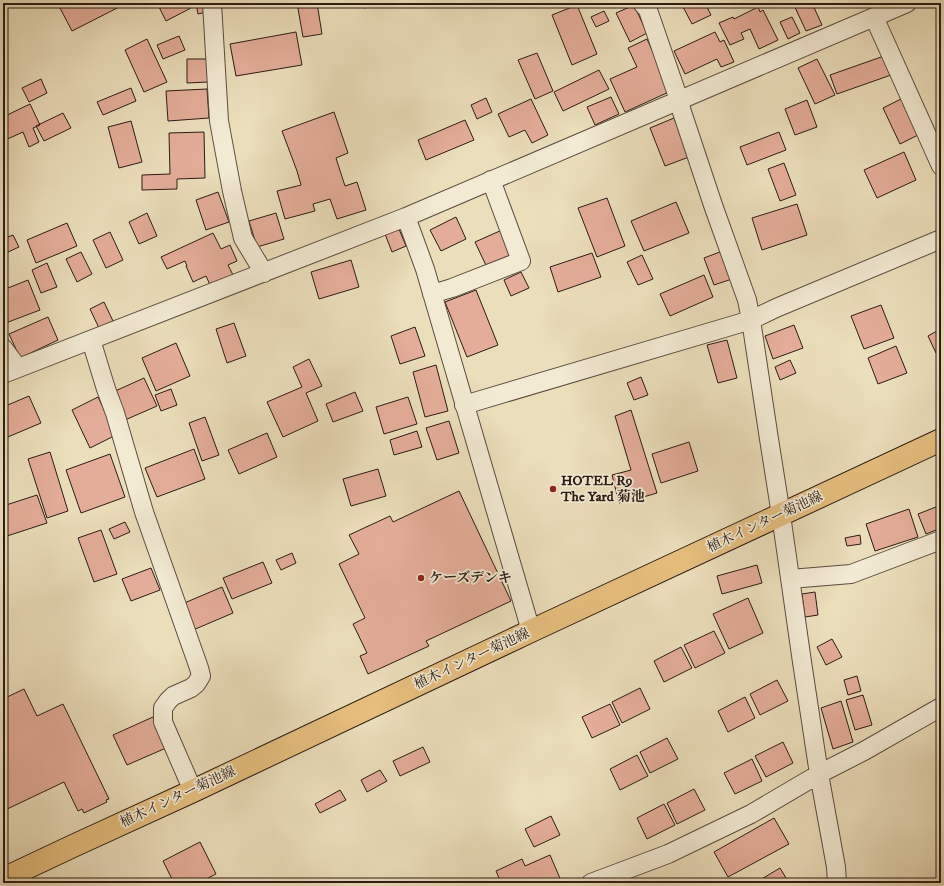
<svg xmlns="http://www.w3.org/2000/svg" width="944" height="886" font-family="'IM FELL DW Pica','Noto Serif JP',serif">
	<rect width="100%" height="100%" fill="#ebdebb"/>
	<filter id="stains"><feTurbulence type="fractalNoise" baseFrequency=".005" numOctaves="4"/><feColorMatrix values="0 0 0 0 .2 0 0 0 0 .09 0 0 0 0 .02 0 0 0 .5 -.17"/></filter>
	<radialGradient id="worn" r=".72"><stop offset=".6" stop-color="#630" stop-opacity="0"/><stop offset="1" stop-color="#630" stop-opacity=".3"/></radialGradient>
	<!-- building -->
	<path fill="#e4ad99" stroke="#2b1c16" d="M69 3H127L72 31 60 8Z
		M157 3H188L191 8 166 21Z
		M196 3H210L211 11 198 14Z
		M297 3H317L322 34 303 37Z
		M363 3H388L364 8Z
		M681 3H705L711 15 692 24Z
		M793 3H812L822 25 806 31Z
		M577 5 597 54 572 65 552 15Z
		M634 5 647 33 630 42 616 13Z
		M758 7 760 12 763 10 778 40 759 49 750 29 741 33 744 39 730 45 719 23 733 17 734 19Z
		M604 11 609 21 596 27 591 17Z
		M792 17 800 33 788 39 780 22Z
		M296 32 302 65 236 76 230 44Z
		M715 32 720 42 724 40 734 62 721 67 717 59 685 74 674 51Z
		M179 36 185 50 163 59 157 45Z
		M147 39 167 82 144 92 125 50Z
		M647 39 671 91 625 112 610 79 637 67 628 48Z
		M537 53 553 91 535 99 518 60Z
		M884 56 891 75 837 94 830 75Z
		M187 59H208V82L187 83Z
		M817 59 835 95 815 104 798 68Z
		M599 70 609 89 563 111 554 92Z
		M41 79 47 93 29 102 22 88Z
		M131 88 136 101 103 115 97 102Z
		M207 89 209 118 168 121 166 91Z
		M611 97 619 114 595 125 587 107Z
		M486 98 492 112 477 119 471 105Z
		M903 98 920 134 900 144 883 108Z
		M531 99 548 135 532 143 525 130 509 137 498 114Z
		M807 100 817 127 795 135 785 109Z
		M30 104 40 125 33 128 39 142 29 147 23 132 3 141V117Z
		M334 112 348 153 336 158 345 186 357 182 366 210 337 219 330 199 313 204 315 211 285 219 277 191 301 185 297 171 282 131Z
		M63 113 71 128 44 141 36 126Z
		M674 118 689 157 665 166 650 128Z
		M465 120 474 140 426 160 418 140Z
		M131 121 142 162 119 168 108 127Z
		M204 132 205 178 177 179V189L142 190V175L170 174 169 133Z
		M779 132 786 150 747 165 740 147Z
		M904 152 916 180 877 198 864 170Z
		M784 163 796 195 780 201 768 169Z
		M218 192 229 222 206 230 196 200Z
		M607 198 625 246 597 257 578 208Z
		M676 202 689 233 644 251 631 221Z
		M797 204 807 235 762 250 752 218Z
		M147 213 157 236 139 244 129 222Z
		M276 213 284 239 257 247 249 221Z
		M456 217 466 239 441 251 430 230Z
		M67 223 77 246 36 263 27 240Z
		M399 229 406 246 392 252 385 234Z
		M502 230 516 261 490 274 475 242Z
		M110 232 123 260 106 268 93 240Z
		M213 233 221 249 230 245 237 261 228 265 234 277 211 287 206 276 193 282 186 266H187L185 261 167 269 161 257Z
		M13 235 19 247 6 253 3 246V239Z
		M725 250 735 278 714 285 704 258Z
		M81 252 92 274 77 282 66 259Z
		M592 253 601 277 558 292 550 267Z
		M642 255 653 279 638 285 627 262Z
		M351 260 359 287 319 299 311 272Z
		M47 263 57 287 41 293 32 270Z
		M521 272 529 288 511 296 504 280Z
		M704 275 713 297 670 316 660 294Z
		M28 280 40 310 3 324V290Z
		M476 290 498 345 467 357 445 302Z
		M104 302 113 321 99 328 90 309Z
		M881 305 894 338 864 349 851 316Z
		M48 317 58 340 20 358 9 334Z
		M234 323 246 356 227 363 216 329Z
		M794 325 803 348 773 359 765 336Z
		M415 327 425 356 400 364 391 336Z
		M937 331 941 340V350L936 353 928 336Z
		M727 340 737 378 718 383 707 345Z
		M176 343 190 376 156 391 142 358Z
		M896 346 907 373 878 384 868 358Z
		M309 359 322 386 306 393 318 421 283 437 267 402 302 387 293 367Z
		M790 360 796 373 780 380 775 367Z
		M436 365 448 411 425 417 413 372Z
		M641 377 648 395 634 400 627 383Z
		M144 378 157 406 125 420 113 392Z
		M171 389 177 405 161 411 155 395Z
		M355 392 363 411 333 422 326 404Z
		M29 396 41 423 3 439V407Z
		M98 397 116 435 90 448 72 410Z
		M408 397 417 424 384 434 376 407Z
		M631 410 657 493 640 498V497L619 503 612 475 631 470 615 416Z
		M205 417 219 455 202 461 189 423Z
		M449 421 459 453 437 460 426 428Z
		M417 431 422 447 394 455 390 440Z
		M267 433 277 457 239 474 228 450Z
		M689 442 698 471 661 483 652 454Z
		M194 449 205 479 157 497 145 468Z
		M50 452 68 511 47 518 28 459Z
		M110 454 125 497 81 513 66 470Z
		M378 469 386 496 351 506 343 479Z
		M459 491 511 601 426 641 429 646 368 674 360 656 367 653 353 624 365 618 339 564 359 554 349 535 390 516 393 522Z
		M37 495 47 523 7 536 3 526V506Z
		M941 505V528L926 534 918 514Z
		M909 509 918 537 875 551 866 524Z
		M125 522 130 532 114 539 109 529Z
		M101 530 117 574 94 582 78 538Z
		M860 535 861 544 847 546 845 538Z
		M292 553 296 563 281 570 276 560Z
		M263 562 272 583 232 599 223 578Z
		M757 565 762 583 722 594 717 576Z
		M151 568 160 590 131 601 122 579Z
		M222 587 233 613 193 630 182 604Z
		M815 592 818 615 805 617 802 594Z
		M748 598 763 633 729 649 713 614Z
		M714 631 725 653 695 668 684 645Z
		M832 639 842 657 826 665 817 647Z
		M681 647 692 668 664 682 654 661Z
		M857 676 861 691 848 695 844 680Z
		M777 680 788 701 760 715 750 694Z
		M640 688 650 709 622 723 612 702Z
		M24 689 37 716 63 704 109 799 106 800 107 802 84 813 82 809 78 811 64 782 3 811V699Z
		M863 695 872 725 855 730 846 700Z
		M745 697 755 718 728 732 718 711Z
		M841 701 853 742 833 749 821 708Z
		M610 704 620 725 592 738 582 717Z
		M153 717 166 748 127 765 113 735Z
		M667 738 678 759 650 773 640 752Z
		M783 742 793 763 766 777 755 756Z
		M423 747 430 762 400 776 393 761Z
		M637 755 648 776 620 790 610 769Z
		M752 759 762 781 735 794 724 773Z
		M380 770 387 781 367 792 361 780Z
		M694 789 705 810 677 824 667 803Z
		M340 790 346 800 320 813 315 804Z
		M664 804 675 825 647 839 637 818Z
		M551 816 560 835 534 847 525 829Z
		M774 818 789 844 728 877 714 852Z
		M200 842 216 874 198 883H174L163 861Z
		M550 855 562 883H499L497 879 499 878 496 871 522 859 525 866Z
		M780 868 789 883H755Z"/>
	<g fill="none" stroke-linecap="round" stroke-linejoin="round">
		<!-- street casing -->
		<g stroke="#5b4c3f" stroke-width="20">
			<path id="street" d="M212 3 219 121 232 191 243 238 264 273
				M642 3 648 10 679 100 682 112 713 205 747 300 751 320 769 439 781 515 802 662 819 774 836 867 837 883
				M874 17 941 166
				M406 217 425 269 531 631
				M432 294 452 288 521 261 491 180
				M91 340 106 389 115 413 144 512 199 668 201 676 196 684 191 688 173 696 168 701 163 708V722L193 791
				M3 348 18 368
				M3 374 406 217 907 3
				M464 405 751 320 776 308 941 239
				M790 579 851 574 941 540
				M591 883 668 854 751 814 819 774 864 751 941 707"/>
		</g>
		<!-- primary casing -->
		<g stroke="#2b1c16" stroke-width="24">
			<path id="primary" d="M3 879 73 846 193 791 531 631 941 440"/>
		</g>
		<!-- street -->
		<use href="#street" stroke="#f2ead3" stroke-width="18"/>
		<!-- primary -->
		<use href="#primary" stroke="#e6bf7e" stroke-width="22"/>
	</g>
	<!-- markers -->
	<g fill="#8f2418" stroke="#f2ead3" stroke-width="1.5">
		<circle cx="553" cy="489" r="4"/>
		<circle cx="421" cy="578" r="4"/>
	</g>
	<g text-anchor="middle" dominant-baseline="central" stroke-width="3.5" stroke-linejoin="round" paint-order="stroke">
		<!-- poi labels -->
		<g font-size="14" font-weight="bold" fill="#2b1c16" stroke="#f2ead3" text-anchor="start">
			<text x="561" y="481">HOTEL R9<tspan x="561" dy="16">The Yard 菊池</tspan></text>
			<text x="429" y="578">ケーズデンキ</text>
		</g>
		<!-- street labels -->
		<g font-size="14" fill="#2b1c16" stroke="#f2ead3">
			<text transform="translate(765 522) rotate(-25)">植木インター菊池線</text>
			<text transform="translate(472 659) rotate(-25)">植木インター菊池線</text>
			<text transform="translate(178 797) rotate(-25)">植木インター菊池線</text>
		</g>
	</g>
	<!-- margin -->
	<rect width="944" height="886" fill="none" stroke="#ebdebb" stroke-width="16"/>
	<rect x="4" y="4" width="936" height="878" fill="none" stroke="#2b1c16" stroke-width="2"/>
	<rect x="8" y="8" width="928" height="870" fill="none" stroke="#2b1c16"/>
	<rect width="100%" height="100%" filter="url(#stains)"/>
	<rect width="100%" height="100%" fill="url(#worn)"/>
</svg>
